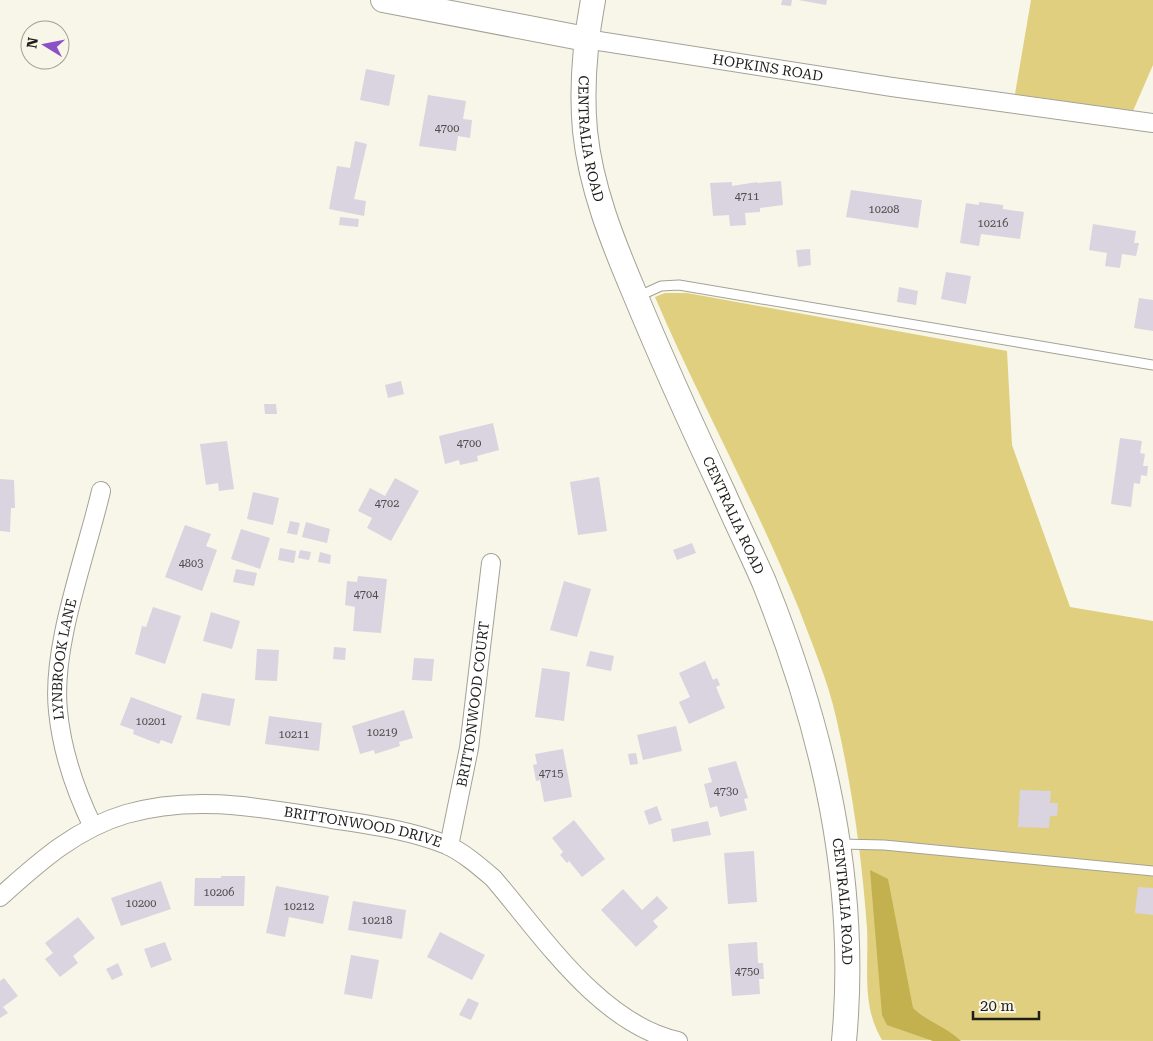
<svg xmlns="http://www.w3.org/2000/svg" width="1153" height="1041" font-family="'Roboto Serif',serif">
	<rect width="100%" height="100%" fill="#f8f6e8"/>
	<!-- green -->
	<path fill="#e0cf7f" d="M1031 0H1153V65L1133 111 1015 94Z
		M665 293H687L1007 351 1012 445 1070 607 1153 621V1041L882 1040C861 1005 869 968 867 928 862 858 852 786 836 717 828 681 812 644 799 609 756 503 700 402 655 297Z"/>
	<!-- forest -->
	<path fill="#c3b04e" d="M870 870 888 879 913 1008C927 1022 947 1027 961 1041H933L887 1025 882 1015Z"/>
	<!-- building -->
	<path fill="#d9d4e0" d="M782 0H792L791 6 781 5Z
		M798 0H827L826 5Z
		M366 69 395 75 389 106 360 100Z
		M428 95 466 101 463 119 472 120 470 138 458 136 456 151 419 146Z
		M355 141 367 144 354 199 366 201 364 216 329 209 337 166 350 168Z
		M781 181 783 205 760 208V212L745 213 746 225 730 226 729 215 713 216 710 183 732 182V186L757 182V183Z
		M851 190 922 200 918 228 846 217Z
		M979 202 1003 205V209L1024 212 1020 239 981 234 979 246 960 243 966 203 979 205Z
		M340 217 359 219 358 227 339 225Z
		M1093 224 1136 231 1134 243H1139L1136 256 1122 254 1120 268 1105 266 1107 253 1089 250Z
		M810 249 811 265 798 267 796 250Z
		M946 272 971 276 966 304 941 299Z
		M899 287 918 291 916 305 897 302Z
		M1139 298 1153 300V331L1134 328Z
		M401 381 404 394 388 398 385 385Z
		M264 404H276L277 414H265Z
		M493 423 499 450 477 456 478 461 460 465 459 460 445 464 439 436Z
		M1120 438 1142 441 1140 453 1145 454 1143 466H1148L1147 476 1141 475 1140 484 1134 483 1131 507 1111 504Z
		M227 441 234 489 219 491 218 483 206 485 200 444Z
		M599 477 607 531 578 535 570 482Z
		M395 478 419 491 391 541 367 528 372 518 358 511 370 488 385 496Z
		M0 479 14 480 15 508H11L10 532 0 531Z
		M253 492 279 498 273 525 247 519Z
		M290 521 300 523 297 535 287 533Z
		M306 522 330 529 327 543 302 537Z
		M185 525 211 534 206 546 217 550 202 591 165 577Z
		M241 529 270 538 260 569 231 559Z
		M692 543 696 553 677 560 673 550Z
		M280 548 296 551 294 563 278 560Z
		M300 550 311 552 309 560 298 558Z
		M320 552 331 555 330 564 318 562Z
		M236 569 257 573 254 586 233 582Z
		M358 576 387 579 381 633 353 631 355 607 345 605 347 581 357 582Z
		M564 581 591 589 577 637 550 630Z
		M153 607 181 616 165 664 135 654 142 626 146 627Z
		M211 612 240 621 232 649 203 641Z
		M334 647 346 648 345 660 333 659Z
		M257 649 279 650 277 681 255 680Z
		M590 651 614 656 611 671 586 666Z
		M414 658 434 659 432 681 412 680Z
		M705 661 713 680 717 678 720 685 716 687 725 708 689 724 679 702 690 697 679 673Z
		M542 668 570 672 564 721 535 717Z
		M202 693 235 699 230 726 196 719Z
		M131 697 182 716 172 744 161 740 159 744 133 734 134 730 120 725Z
		M404 710 413 738 399 742 400 746 375 754 374 750 360 754 352 726Z
		M269 716 322 723 319 751 265 744Z
		M676 726 682 751 643 760 637 735Z
		M563 749 572 797 544 802 540 780 536 781 533 765 537 764 535 754Z
		M636 753 638 764 630 765 628 754Z
		M736 761 748 798 744 799 747 810 720 817 717 806 710 808 704 784 712 782 708 768Z
		M1020 790 1051 791 1050 803H1058L1057 816H1050L1049 828 1018 827Z
		M657 806 662 820 649 825 644 811Z
		M574 820 605 859 582 877 569 861 567 863 560 855 563 852 552 838Z
		M708 821 711 835 673 842 671 829Z
		M754 851 757 902 728 904 724 853Z
		M221 876H245L244 906H194L195 878H221Z
		M161 881 171 909 121 926 111 898Z
		M276 886 329 896 323 924 289 917 285 937 266 933Z
		M1138 887 1153 888V915L1135 913Z
		M623 889 642 910 657 896 668 908 653 921 658 927 636 947 601 910Z
		M353 901 406 910 402 939 348 930Z
		M78 917 95 938 73 956 78 963 60 977 45 959 53 953 45 943Z
		M440 932 485 955 472 980 427 957Z
		M165 942 172 960 151 968 144 949Z
		M757 942 758 963H763L764 979H759L760 994 732 996 728 944Z
		M351 955 379 960 372 999 344 994Z
		M118 963 123 975 112 980 106 969Z
		M4 978 18 996 3 1007 8 1013 0 1018V981Z
		M468 998 479 1003 471 1020 459 1015Z"/>
	<g fill="none" stroke-linecap="round" stroke-linejoin="round">
		<!-- service casing -->
		<g stroke="#a4a295" stroke-width="11">
			<path id="service" d="M637 297 661 286 679 285 1153 365
				M840 844 884 845 1153 871"/>
		</g>
		<!-- minor casing -->
		<g stroke="#a4a295" stroke-width="20">
			<g id="minor">
				<path id="s1" d="M586 39 892 87 1153 123"/>
				<path id="s2" d="M93 827C75 790 62 752 58 711 51 646 86 556 101 491"/>
				<path id="s3" d="M449 846 469 748 491 563"/>
				<path id="s4" d="M0 897C38 863 75 829 126 814 195 794 262 808 332 819 371 825 410 830 447 845 464 853 479 866 493 878 542 935 600 1024 678 1041"/>
			</g>
		</g>
		<!-- secondary casing -->
		<g stroke="#a4a295" stroke-width="26">
			<g id="secondary">
				<path d="M383 0 586 39"/>
				<path id="s5" d="M593 0C585 43 581 87 585 131 591 188 612 240 634 292 662 360 692 426 723 492 736 522 751 552 764 582 823 729 859 882 844 1041"/>
			</g>
		</g>
		<!-- service -->
		<use href="#service" stroke="#fff" stroke-width="9"/>
		<!-- minor -->
		<use href="#minor" stroke="#fff" stroke-width="18"/>
		<!-- secondary -->
		<use href="#secondary" stroke="#fff" stroke-width="24"/>
	</g>
	<g text-anchor="middle" dominant-baseline="central" stroke-width="5" stroke-linejoin="round" paint-order="stroke">
		<!-- number labels -->
		<g font-size="11" fill="#4d4b4b">
			<text x="447" y="128">4700</text>
			<text x="747" y="196">4711</text>
			<text x="884" y="209">10208</text>
			<text x="993" y="223">10216</text>
			<text x="469" y="443">4700</text>
			<text x="387" y="503">4702</text>
			<text x="191" y="563">4803</text>
			<text x="366" y="594">4704</text>
			<text x="151" y="721">10201</text>
			<text x="382" y="732">10219</text>
			<text x="294" y="734">10211</text>
			<text x="551" y="773">4715</text>
			<text x="726" y="791">4730</text>
			<text x="219" y="892">10206</text>
			<text x="141" y="903">10200</text>
			<text x="299" y="906">10212</text>
			<text x="377" y="920">10218</text>
			<text x="747" y="971">4750</text>
		</g>
		<!-- street labels -->
		<g font-size="14" fill="#1e1d19" stroke="#f8f6e8">
			<text stroke="none"><textPath href="#s1" startOffset="184">HOPKINS ROAD</textPath></text>
			<text stroke="none"><textPath href="#s5" startOffset="140">CENTRALIA ROAD</textPath></text>
			<text stroke="none"><textPath href="#s5" startOffset="545">CENTRALIA ROAD</textPath></text>
			<text stroke="none"><textPath href="#s2" startOffset="174">LYNBROOK LANE</textPath></text>
			<text stroke="none"><textPath href="#s3" startOffset="144">BRITTONWOOD COURT</textPath></text>
			<text stroke="none"><textPath href="#s4" startOffset="392">BRITTONWOOD DRIVE</textPath></text>
			<text stroke="none"><textPath href="#s5" startOffset="949">CENTRALIA ROAD</textPath></text>
		</g>
	</g>
	<!-- north arrow -->
	<g transform="translate(45 45) rotate(280)"><circle r="24" fill="#f8f6e8" stroke="#a19f95"/>
	<path d="M0-4L9 19L0 12L-9 19Z" fill="#8c50c7"/>
	<text y="-8" font-size="14" font-weight="bold" text-anchor="middle" fill="#1e1d19">N</text>
	</g>
	<!-- scale -->
	<path d="M973 1011v8h66v-8" fill="none" stroke="#1e1d19" stroke-width="2.5"/>
	<text x="980" y="1011" font-size="15" fill="#1e1d19" stroke="#f8f6e8" stroke-width="4" paint-order="stroke">20 m</text>
</svg>
